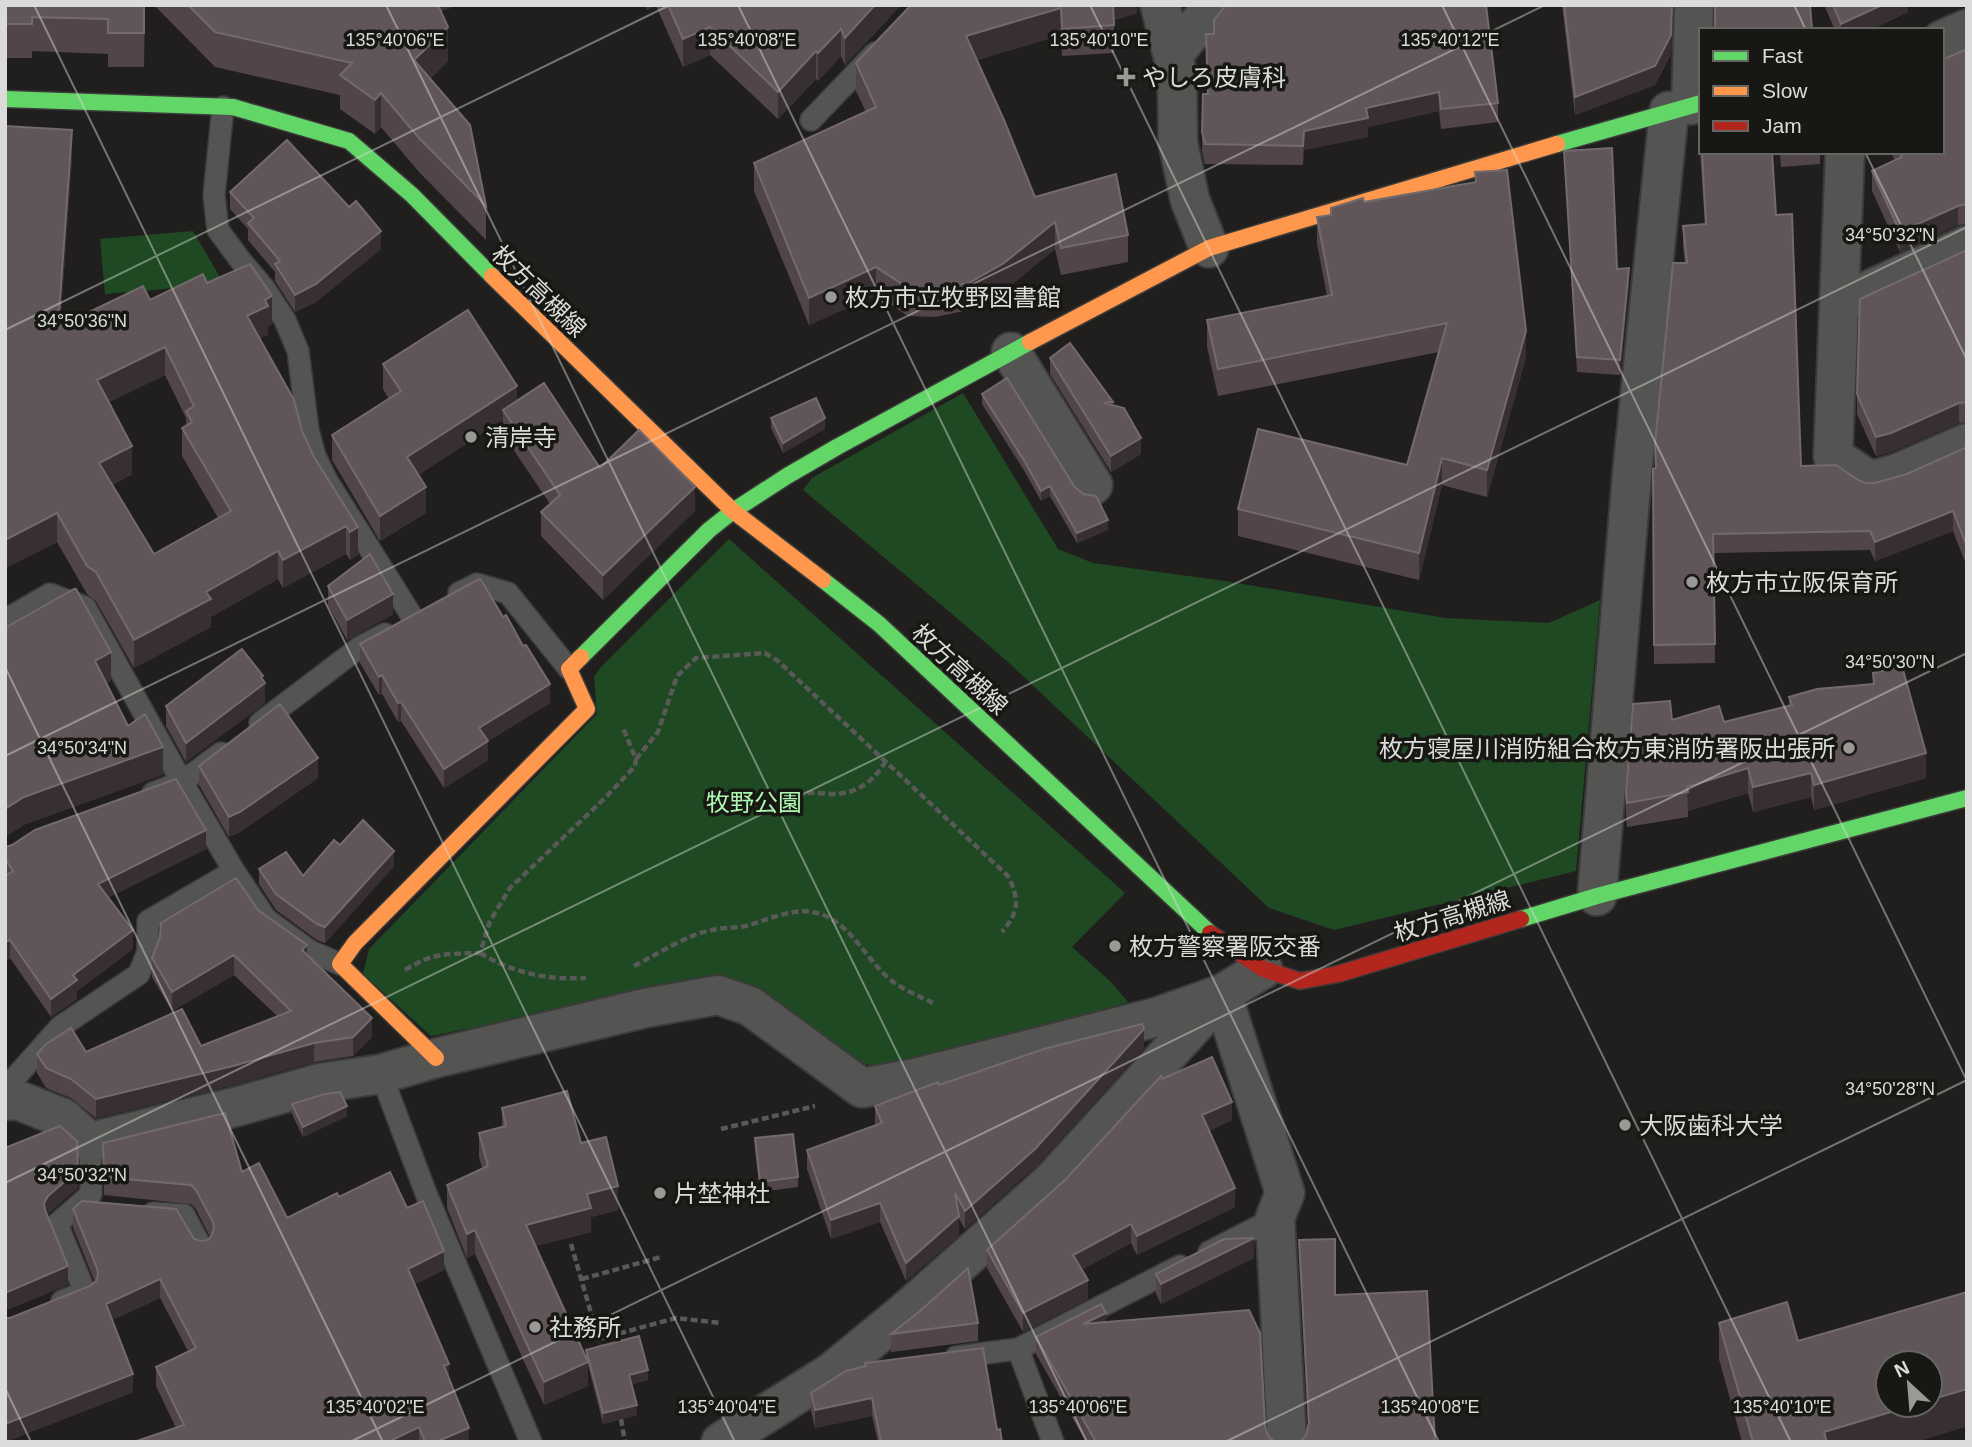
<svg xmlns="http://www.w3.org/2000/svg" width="1972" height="1447" font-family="Helvetica,'Noto Sans JP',sans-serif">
	<rect width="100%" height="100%" fill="#201f1e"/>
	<!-- green -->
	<path fill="#1f4923" d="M193 231 224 284 105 294 100 239Z
		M963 393 1058 549 1093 563 1225 581 1445 618 1549 623 1600 600 1576 871 1334 930 1269 908 1008 662 945 608 803 490 812 478Z
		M729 539 1125 893 1072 947 1111 982 1128 1002 1017 1035 881 1070 851 1058 738 980 688 985 431 1036 363 974 369 949 597 714 594 677 601 667Z"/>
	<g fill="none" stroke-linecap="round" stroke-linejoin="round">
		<!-- lane casing -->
		<g stroke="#3b3b3a" stroke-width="24">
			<path id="lane" d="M223 107 214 195 218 230 241 261 264 288 285 320 298 351 308 430 315 456 326 479 413 618
				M811 120 875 53
				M459 593 477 584 508 593 569 669
				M5 620 50 594 85 607 182 782 234 871 266 919 310 951 340 964
				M260 723 360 647 385 634
				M153 793 182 782 221 753
				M381 1074 427 1196 531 1442
				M5 1089 60 1027 139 974 148 951V921L234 871
				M153 1213 184 1215 201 1247
				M1209 1252 1275 1218
				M62 1301 85 1292 57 1224 91 1194 90 1142
				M1018 1349 1053 1442
				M956 1357 1018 1349 1180 1266"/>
		</g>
		<!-- street casing -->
		<g stroke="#3b3b3a" stroke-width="42">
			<path id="street" d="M1160 5 1177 72 1178 143 1190 200 1209 248
				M1942 40 1967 29
				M1173 55 1214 5
				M1691 105 1694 5
				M1845 152 1833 456 1870 481 1898 473 1967 443
				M1839 304 1967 245
				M1011 352 1093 485
				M1597 896 1632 474 1669 111
				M1222 994 1285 1193 1275 1218 1287 1442
				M5 1100 20 1101 63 1118 90 1142 239 1106 320 1083 381 1074 436 1058 645 1008 718 995 750 1006 862 1088 915 1078 1157 1017 1222 994 1263 969
				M721 1442 832 1372 905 1312 1050 1183 1219 998"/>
		</g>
		<!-- fast casing -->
		<g stroke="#3b3b3a" stroke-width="19">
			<path id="fast" d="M5 99 233 107 349 141 412 195 492 276
				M1557 144 1701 103
				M823 580 879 624 1210 933
				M581 657 709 530 733 511 787 476 837 447 1030 342
				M1521 919 1597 896 1967 798"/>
		</g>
		<!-- slow casing -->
		<g stroke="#3b3b3a" stroke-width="19">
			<path id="slow" d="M492 276 733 511 823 580
				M1030 342 1209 248 1557 144
				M436 1058 340 964 355 943 587 709 569 669 581 657"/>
		</g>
		<!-- jam casing -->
		<g stroke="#3b3b3a" stroke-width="19">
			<path id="jam" d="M1210 933 1263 969 1300 981 1338 974 1521 919"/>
		</g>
		<!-- path -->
		<path stroke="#595957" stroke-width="4.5" stroke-dasharray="7 3.5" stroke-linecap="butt" d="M636 759 658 732 677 676 696 658 765 653 778 661 1008 876C1020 901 1019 911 1002 932
			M708 799 717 813
			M788 801C794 798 802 794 809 793 815 792 824 794 831 794 857 794 872 783 886 761
			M480 953C514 973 546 980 586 978
			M634 966C656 955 688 934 712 930 724 927 737 929 749 925 782 915 809 900 840 925 860 941 871 964 891 980 903 990 919 996 933 1003
			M405 970C434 952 447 954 480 953L490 921 510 888 605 798 635 766 636 759 623 728
			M721 1129 815 1106
			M571 1244 602 1351
			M582 1279 661 1257
			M599 1339 676 1318 721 1323
			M621 1419 625 1442"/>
		<!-- lane -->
		<use href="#lane" stroke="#545452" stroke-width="21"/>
		<!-- street -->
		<use href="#street" stroke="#545452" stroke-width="38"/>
		<!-- fast -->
		<use href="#fast" stroke="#63d668" stroke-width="16"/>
		<!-- slow -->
		<use href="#slow" stroke="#ff974d" stroke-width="16"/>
		<!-- jam -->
		<use href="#jam" stroke="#b3261e" stroke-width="16"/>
	</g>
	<!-- wall -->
	<path fill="#514549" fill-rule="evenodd" d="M5 5H145L144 67H108V54L32 51V58H5Z
		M154 5H453V7L441 11 448 61 430 79 486 206V240L419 172 381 127 375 134 340 109V95L215 67Z
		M645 5H901L845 65 841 56 818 81 816 79 778 119 710 55 683 67 656 6 647 10Z
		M911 5H1137V13L1114 20V53L1062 56 1061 35 977 60 1035 197 1128 235V262L1061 275 1055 249 1004 291 969 310 935 317 908 316 876 295 809 325 754 191V163L866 112 856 91V63Z
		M1562 5H1672L1671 54 1655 85 1575 115Z
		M1824 5H1908V12L1870 30H1835Z
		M1206 34H1214L1498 103V122L1441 129 1439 111 1368 127V137L1304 150 1303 165 1205 164 1202 151V132L1207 94Z
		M1967 49V224L1958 225 1900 252 1872 191V171L1895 161 1891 152H1942Z
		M5 126 72 158 60 326 207 283 272 324 268 326V335L260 338 314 457 358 527V555L350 560 346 554 283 588 278 579 211 617V627L134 668 96 601 87 594 57 542 5 568ZM165 375 186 418V425L182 428V456L218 518 154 554 112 485 132 474 109 402Z
		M1700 132 1701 152H1772L1776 215 1801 466 1858 480 1866 483H1875L1907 474 1967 447V567L1953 531 1875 561 1870 550 1714 553 1715 663 1654 664 1653 469H1655V443L1685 263 1683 246V226L1705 224 1700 152Z
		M1564 151 1617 269 1629 283 1620 375 1577 372Z
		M1780 152H1820V164L1781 167Z
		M1475 172 1526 357 1487 497 1442 485 1419 580 1238 536V509L1407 465 1439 352 1218 396 1207 347V320L1327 296 1317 244V217L1331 215 1364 202 1475 183Z
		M230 192 381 249 316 302 295 312 275 281V272L248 240V229L230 209Z
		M1967 250V422L1959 423 1891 452 1876 456 1857 414V394Z
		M1050 358 1113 402V405L1141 454 1111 472 1050 374Z
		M383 364 517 401 600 468 695 511 603 600 541 536V512L550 504 503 434V420L418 475 426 513 380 541 332 460V435L389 399 383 389Z
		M982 394 1074 486 1108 530 1077 543 1050 496 1041 501 1025 472 982 404Z
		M771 418 825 429 783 453 771 428Z
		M328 586 393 614 347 640 328 605Z
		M360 644 550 703 488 741V760L444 788 401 721 398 722 382 694 379 695 360 663Z
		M263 680 265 703 186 762 166 726V706Z
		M1789 697 1926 778 1814 810 1811 797 1753 812 1748 793 1688 811V817L1627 827 1626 816V792L1672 720 1724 722 1789 706Z
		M199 766 318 778 240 832 229 837 199 785Z
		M340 845 394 866 325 943 317 940 276 910 259 884V869L303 876Z
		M5 847 206 849 108 897 133 949 77 991V999L51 1017 10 958 5 961Z
		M258 910 307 955 372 1037 353 1056 314 1062 233 1085 96 1118 71 1098 46 1088 37 1073V1054L201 1046 277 1016 234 975 172 1011 152 977V958Z
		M1144 1048 1035 1167 965 1229 959 1219V1235L906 1281 880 1222 831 1239 807 1169V1150L875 1126V1106L939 1085Z
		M1162 1079 1232 1120 1209 1131 1235 1207 1137 1255 1131 1243 1081 1270 1088 1299 1023 1332 987 1268V1250L1066 1179Z
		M292 1104 347 1116 303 1137 292 1114Z
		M502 1108 581 1143 618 1210 591 1217V1232L535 1246 586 1359V1350L648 1380 632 1384 637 1415 603 1424 588 1365V1386L544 1405 475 1254 467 1258 447 1208V1185L482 1168 479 1157V1133L502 1127Z
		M755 1138 798 1177V1187L760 1192 755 1148Z
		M103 1143 242 1172 287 1218 339 1197 407 1208 444 1270 415 1284 449 1380 469 1442H134L176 1428 156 1386V1367L188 1351 160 1298 112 1320 133 1392 5 1442 10 1318 90 1286 95 1282 73 1228V1209L201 1241 208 1240 210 1237 196 1209 191 1204 104 1195Z
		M1335 1239V1295L1427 1291 1435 1442H1300L1306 1435 1308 1427 1299 1240Z
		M1254 1258 1161 1304 1156 1294V1274Z
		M1967 1292V1426L1915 1442H1742L1719 1359V1323L1798 1341Z
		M1106 1322 1265 1426 1268 1436 1275 1442H1086L1036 1354V1337Z
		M978 1323V1341L891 1352V1334Z
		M865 1363 997 1430 1002 1442H878L872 1416 815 1428 811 1411V1393L865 1366Z"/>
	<!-- shaded-wall -->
	<path fill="#372f31" d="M428 5H453V7L428 16Z
		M647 5H656V6L647 10Z
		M875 5H901L845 65V38Z
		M1112 5H1137V13L1112 20Z
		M1672 5 1671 54 1655 85 1575 115V97Z
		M1882 5H1908V12L1870 30H1841V24Z
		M1061 8V35L966 63V36Z
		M448 27V61L414 94V60Z
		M710 27V55L683 67V39Z
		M841 29V56L818 81V53Z
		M816 51V79L778 119V92Z
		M1439 92V111L1368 127V137L1304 150 1303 165 1304 131 1366 108Z
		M381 93V127L375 134V100Z
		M72 130V158L58 356V327Z
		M1958 206V225L1900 252V232Z
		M1055 222V249L1004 291 969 310V283Z
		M381 231V249L316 302 295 312V295Z
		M876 267V295L809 325V298Z
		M1629 268V283L1620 375V360Z
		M272 296V324L268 326V335L247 344V316L265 300Z
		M1526 331V357L1487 497V470Z
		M165 347V375L97 408V380Z
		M517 386V412L503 410V420L407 482V457Z
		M1959 403V423L1891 452 1876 456V437Z
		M825 418V429L783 453V443Z
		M1141 438V454L1111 472V456Z
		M132 446V474L99 491V463Z
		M1442 458V485L1419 580V553Z
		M1050 486V496L1041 501V491Z
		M426 487V513L380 541V516Z
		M695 487V511L603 600V575Z
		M1953 511V531L1875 561V542Z
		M57 513V542L5 568V540Z
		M1108 520V530L1077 543V533Z
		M346 526V554L283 588V560Z
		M358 527V555L350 560V532Z
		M278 551V579L211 617V627L134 668V640L206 592Z
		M393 594V614L347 640V620Z
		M111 652V681L95 689V661Z
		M382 675V694L379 695V677Z
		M263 676V685L265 683V703L186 762V743Z
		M550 684V703L479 746V728Z
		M401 702V721L398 722V703Z
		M488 741V760L444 788V769Z
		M163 747V775L24 825 5 837V809L24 797Z
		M1926 753V778L1814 810V785Z
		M318 758V778L240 832 229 837V817Z
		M1748 768V793L1688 811 1687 787Z
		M1811 773V797L1753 812V787Z
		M206 830V849L98 903V884Z
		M394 851V866L325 943V927Z
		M133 930V949L77 991V999L51 1017V999L73 975Z
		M10 940V958L5 961V942Z
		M307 945V964L302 950Z
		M234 955V975L172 1011V992Z
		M372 1018V1037L353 1056V1037Z
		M1144 1029V1048L1035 1167 965 1229V1211Z
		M314 1043V1062L233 1085 96 1118V1099Z
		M1232 1102V1120L1202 1134V1115Z
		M347 1106V1116L303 1137V1127Z
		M78 1170V1188L48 1214 44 1222V1203L48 1196Z
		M618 1186V1210L591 1217V1232L526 1249V1225L587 1194Z
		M1235 1188V1207L1137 1255V1236Z
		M880 1203V1222L831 1239V1220Z
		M959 1216V1235L906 1281V1263Z
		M1131 1224V1243L1073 1274V1255Z
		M475 1230V1254L467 1258V1234Z
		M1254 1238V1258L1161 1304V1284Z
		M444 1251V1270L408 1288V1269Z
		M68 1266V1285L5 1311V1293Z
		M160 1279V1298L106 1323V1304Z
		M1088 1280V1299L1023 1332V1313Z
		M1106 1313V1330L1083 1324Z
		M588 1362V1386L544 1405V1382Z
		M449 1364V1382L444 1366Z
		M648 1370V1380L629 1385V1375Z
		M133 1374V1392L5 1442V1424Z
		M1967 1389V1426L1915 1442H1824V1432L1914 1405H1930V1400Z
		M872 1398V1416L815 1428V1410Z
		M637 1405V1415L603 1424V1413Z
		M419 1427V1442H388Z
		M469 1428V1442H436Z"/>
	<!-- building -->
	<path fill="#605558" stroke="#736a6c" stroke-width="2" fill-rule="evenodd" d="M5 5H144V33H108V19L32 17V24H5Z
		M188 5H438L448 27 414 60 470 125 486 206 419 138 381 93 375 100 340 75 352 63 215 32Z
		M668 5H875L845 38 841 29 818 53 816 51 778 92 710 27 683 39Z
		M911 5H1113L1114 25 1062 29 1061 8 966 36 1004 120 1035 197 1116 174 1128 235 1061 248 1055 222 1004 263 969 283 935 289 908 288 876 267 809 298 754 163 876 107 856 63Z
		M1226 5H1486L1498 103 1441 109 1439 92 1366 108 1368 118 1304 131 1303 146 1205 144 1202 132 1203 94H1208L1206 34H1214V20Z
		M1564 5H1672L1671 35 1655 66 1575 97Z
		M1715 5H1810L1812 30H1715Z
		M1833 5H1882L1841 24Z
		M1967 49V204L1958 206 1900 232 1872 171 1902 157 1900 152H1942V60Z
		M5 126 72 130 58 327 143 286 150 300 203 274 207 283 250 264 272 296 265 300 268 306 247 316 294 400 302 431 314 457 358 527 350 532 346 526 283 560 278 551 206 592 211 599 134 640 96 572 87 566 57 513 5 540ZM165 347 194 406 186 411 192 422 182 428 231 511 154 554 99 463 132 446 97 380Z
		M287 140 349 207 356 201 381 231 316 284 295 295 275 264 280 261 248 223 254 218 230 192Z
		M1612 148 1617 269 1629 268 1620 360 1577 357 1564 151Z
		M1702 152H1772L1776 215 1792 214 1801 466 1836 465 1858 480 1866 483H1875L1907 474 1967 447V547L1953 511 1875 542 1870 531 1713 534 1715 644 1654 645 1653 469 1656 468 1655 443 1673 263H1687L1683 226 1706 224Z
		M1507 170 1526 331 1487 470 1442 458 1419 553 1238 509 1258 429 1407 465 1447 323 1218 369 1207 320 1332 295 1317 217 1331 215V208L1363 198 1364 202 1476 182 1475 172Z
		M1967 250V402L1959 403 1891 433 1876 437 1857 394 1860 299Z
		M468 310 517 386 407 457 426 487 380 516 332 435 401 391 383 364Z
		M1070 343 1113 402 1104 403 1124 408 1141 438 1111 456 1050 358Z
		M1007 378 1074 486 1083 494 1096 496 1108 520 1077 533 1050 486 1041 491 1025 462 982 394Z
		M544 383 600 468 639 430 695 487 603 575 541 512 560 495 503 410Z
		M816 398 825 418 783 443 771 418Z
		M370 554 393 594 347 620 328 586Z
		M479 579 481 580 503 617 506 615 523 646 526 645 550 684 479 728 488 741 444 769 401 702 398 703 382 675 379 677 360 644Z
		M74 589H76L111 652 95 661 128 726 145 714 163 747 24 797 5 809V628Z
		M242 649 263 676 261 677 265 683 186 743 166 706Z
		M1902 666 1926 753 1814 785 1811 773 1753 787 1748 768 1687 787 1688 792 1627 803 1626 792 1633 704 1670 701 1672 720 1719 706 1724 722 1792 705 1789 697 1817 689 1874 684 1873 673Z
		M280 704 318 758 240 812 229 817 199 766Z
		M176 779 206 830 98 884 133 930 73 975 77 980 51 999 10 940 5 942V876L13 871 5 859V847L12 845 35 830Z
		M363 820 394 851 325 927 317 924 276 894 259 869 286 852 303 876 334 840 340 845Z
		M236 878 258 910 307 945 302 950 372 1018 353 1037 314 1043 233 1066 96 1099 71 1079 46 1068 37 1054 46 1044 71 1028 86 1052 182 1009 201 1046 291 1011 234 955 172 992 152 958 160 937 161 923Z
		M1142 1024 1144 1029 1035 1149 965 1211 955 1193 959 1216 906 1263 880 1203 831 1220 807 1150 882 1123 875 1106 938 1082 939 1085 1044 1049Z
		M1212 1057 1232 1102 1202 1115 1235 1188 1137 1236 1131 1224 1073 1255 1088 1280 1023 1313 987 1250 1066 1179 1161 1076 1162 1079Z
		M567 1091 581 1143 606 1137 618 1186 587 1194 591 1208 526 1225 588 1362 544 1382 475 1230 467 1234 447 1185 488 1166 479 1133 506 1126 502 1108Z
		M340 1092 347 1106 303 1127 292 1104 325 1094Z
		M225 1113 242 1172 259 1163 287 1218 337 1193 339 1197 390 1172 407 1208 423 1201 444 1251 408 1269 449 1364 444 1366 469 1428 436 1442H425L419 1427 388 1442H134L184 1425 156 1367 196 1348 160 1279 106 1304 133 1374 5 1424V1318H10L90 1286 96 1281 98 1275 97 1268 73 1209 82 1201 176 1209 194 1239 201 1241 208 1240 212 1235 214 1228 213 1222 196 1190 191 1185 104 1177 103 1143Z
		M60 1126 77 1141 78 1170 48 1196 44 1203 45 1210 68 1266 5 1293V1148Z
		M793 1134 798 1177 760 1182 755 1138Z
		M1254 1238 1161 1284 1156 1274 1224 1239Z
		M1335 1239V1295L1427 1291 1435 1442H1300L1306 1435 1309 1423 1299 1240Z
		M968 1268 978 1323 891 1334 920 1311Z
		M1967 1292V1389L1930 1400V1363H1888V1405H1914L1824 1432 1827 1442H1753L1719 1323 1787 1302 1798 1341Z
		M1101 1304 1106 1313 1083 1324 1249 1310 1260 1333 1265 1426 1268 1436 1275 1442H1096L1036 1337Z
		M639 1336 648 1370 629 1375 637 1405 603 1413 586 1350Z
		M983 1348 997 1430 1000 1429 1002 1442H881L872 1398 815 1410 811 1393 846 1371 866 1366 865 1363Z"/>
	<!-- ticks -->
	<path fill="none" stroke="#dbdbd9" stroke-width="2" stroke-opacity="0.45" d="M34 5 735 1442M386 5 1087 1442M738 5 1439 1442M1090 5 1791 1442M1442 5 1967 1081M1794 5 1806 30M1865 152 1967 360M5 330 670 5M5 667 383 1442M5 756 1545 5M5 1183 1967 227M5 1388 31 1442M350 1442 1967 653M1225 1442 1967 1080"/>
	<!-- markers -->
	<g fill="#9a9998" stroke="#171714" stroke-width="2.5">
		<path d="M1122.5 66.5h7v7h7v7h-7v7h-7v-7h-7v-7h7z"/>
		<circle cx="831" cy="297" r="7"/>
		<circle cx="471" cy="437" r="7"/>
		<circle cx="1692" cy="582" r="7"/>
		<circle cx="1849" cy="748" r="7"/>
		<circle cx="1115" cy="946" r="7"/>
		<circle cx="1625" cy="1125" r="7"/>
		<circle cx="660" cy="1193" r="7"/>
		<circle cx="535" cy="1327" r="7"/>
	</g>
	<g text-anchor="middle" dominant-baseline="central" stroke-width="7" stroke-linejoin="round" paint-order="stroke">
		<!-- poi labels -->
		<g font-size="24" fill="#dbdbd9" stroke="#171714" text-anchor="start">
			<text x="1142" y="77">やしろ皮膚科</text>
			<text x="845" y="297">枚方市立牧野図書館</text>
			<text x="485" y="437">清岸寺</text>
			<text x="1706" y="582">枚方市立阪保育所</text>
			<text x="1835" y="748" text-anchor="end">枚方寝屋川消防組合枚方東消防署阪出張所</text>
			<text x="1129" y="946">枚方警察署阪交番</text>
			<text x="1639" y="1125">大阪歯科大学</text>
			<text x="674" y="1193">片埜神社</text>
			<text x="549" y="1327">社務所</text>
		</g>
		<!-- street labels -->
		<g font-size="24" fill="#dbdbd9" stroke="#171714">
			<text transform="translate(539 291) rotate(44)">枚方高槻線</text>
			<text transform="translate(960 669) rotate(43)">枚方高槻線</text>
			<text transform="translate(1452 916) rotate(-17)">枚方高槻線</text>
		</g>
		<!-- park labels -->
		<g font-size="24" fill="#adf7b0" stroke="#171714">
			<text x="754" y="802">牧野公園</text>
		</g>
	</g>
	<g font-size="18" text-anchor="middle" fill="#dbdbd9" stroke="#171714" stroke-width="7" stroke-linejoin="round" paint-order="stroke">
		<text x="395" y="46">135°40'06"E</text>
		<text x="747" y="46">135°40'08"E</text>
		<text x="1099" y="46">135°40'10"E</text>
		<text x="1450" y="46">135°40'12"E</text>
		<text x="1890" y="241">34°50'32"N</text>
		<text x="82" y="327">34°50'36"N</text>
		<text x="1890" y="668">34°50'30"N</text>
		<text x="82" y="754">34°50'34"N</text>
		<text x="1890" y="1095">34°50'28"N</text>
		<text x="82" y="1181">34°50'32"N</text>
		<text x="375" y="1413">135°40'02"E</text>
		<text x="727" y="1413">135°40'04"E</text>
		<text x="1078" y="1413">135°40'06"E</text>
		<text x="1430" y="1413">135°40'08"E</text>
		<text x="1782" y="1413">135°40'10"E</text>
	</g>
	<!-- border -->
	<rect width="1972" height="1447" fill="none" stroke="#dbdbd9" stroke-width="14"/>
	<!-- legend -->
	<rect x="1699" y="28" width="245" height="126" fill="#171714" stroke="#656563" stroke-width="2"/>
	<rect x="1713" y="51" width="35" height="10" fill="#63d668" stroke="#656563" stroke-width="2"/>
	<text x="1762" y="63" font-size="21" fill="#dbdbd9">Fast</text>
	<rect x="1713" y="86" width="35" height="10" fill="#ff974d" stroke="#656563" stroke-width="2"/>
	<text x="1762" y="98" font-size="21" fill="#dbdbd9">Slow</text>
	<rect x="1713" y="121" width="35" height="10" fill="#b3261e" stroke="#656563" stroke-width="2"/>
	<text x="1762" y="133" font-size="21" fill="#dbdbd9">Jam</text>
	<!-- north arrow -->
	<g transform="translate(1909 1384) rotate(334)"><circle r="33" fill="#171714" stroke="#656563" stroke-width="2"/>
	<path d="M0-5L12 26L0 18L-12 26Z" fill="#9a9998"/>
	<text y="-10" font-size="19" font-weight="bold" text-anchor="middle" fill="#dbdbd9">N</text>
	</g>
</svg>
